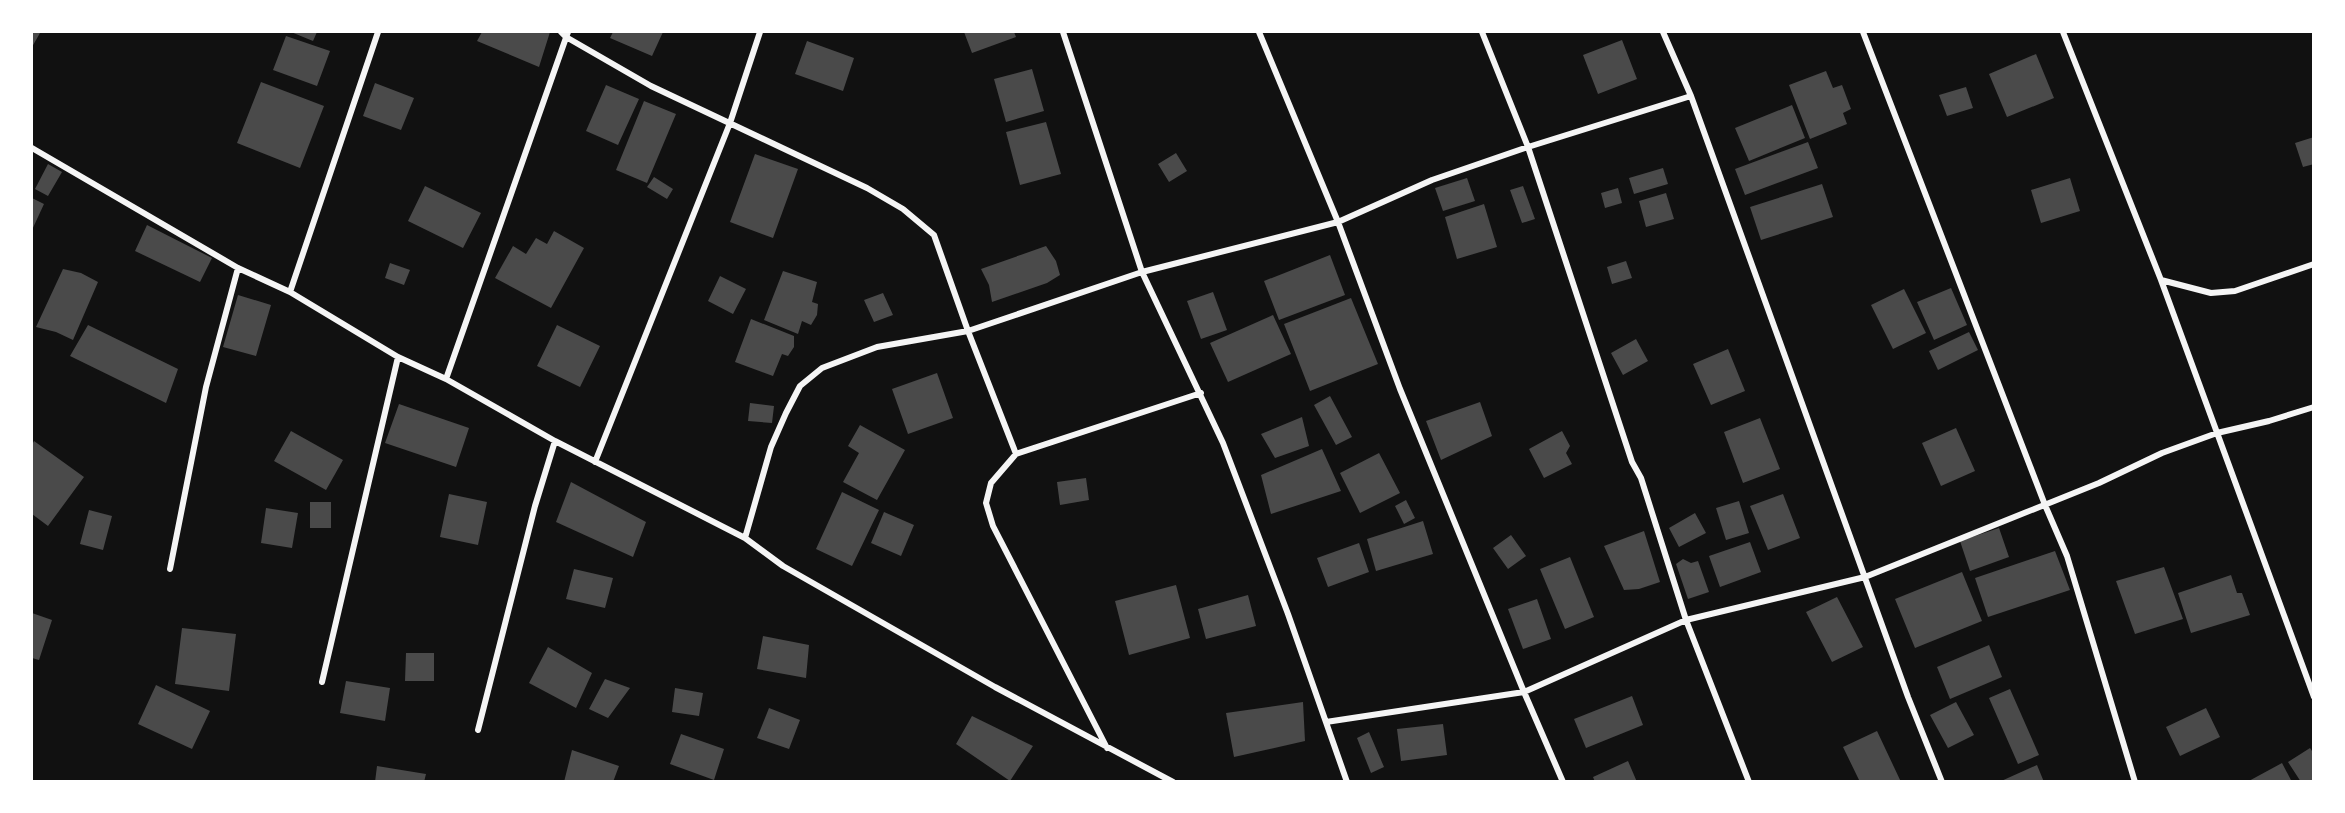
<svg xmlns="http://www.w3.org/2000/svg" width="2345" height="813" font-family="'Source Sans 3',sans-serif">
	<rect width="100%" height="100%" fill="#111"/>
	<!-- building -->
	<path fill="#4a4a4a" d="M32 32 40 33 32 47Z
		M291 32H317L313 41Z
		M482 32H550L539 67 477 41Z
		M613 32H663L652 56 610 38Z
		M964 32H1014L1016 37 972 53Z
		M286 36 330 51 317 86 273 70Z
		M1622 40 1637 79 1598 94 1583 55Z
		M807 41 854 58 843 91 795 74Z
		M2036 54 2054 98 2007 117 1989 74Z
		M1032 69 1044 111 1006 122 994 79Z
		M1826 71 1833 88 1842 85 1851 109 1843 113 1847 124 1810 139 1789 85Z
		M261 82 324 106 300 168 237 143Z
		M375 83 414 98 401 130 363 116Z
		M606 85 639 99 618 145 586 131Z
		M1966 87 1973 108 1947 116 1939 95Z
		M644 101 676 114 647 183 616 170Z
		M1792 105 1805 138 1749 161 1735 128Z
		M1046 122 1061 174 1020 185 1006 132Z
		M2314 137V164L2303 167 2295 143Z
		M1808 142 1818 168 1745 195 1735 169Z
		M1176 153 1187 171 1169 182 1158 164Z
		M755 154 798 169 773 238 730 222Z
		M48 164 62 172 48 196 35 189Z
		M1663 168 1668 184 1634 194 1629 178Z
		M654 177 673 189 667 199 647 187Z
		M1467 178 1475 201 1443 211 1435 188Z
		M2070 178 2080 211 2041 223 2031 190Z
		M1822 184 1833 217 1761 240 1750 207Z
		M425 186 481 213 463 248 408 221Z
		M1523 186 1535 219 1522 223 1510 190Z
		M1618 188 1622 203 1605 208 1601 193Z
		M1666 193 1674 219 1646 227 1639 201Z
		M32 198 44 204 32 230Z
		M1484 204 1497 247 1457 259 1445 217Z
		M147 225 212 258 200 282 135 251Z
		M554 231 584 248 551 308 495 278 513 246 526 254 536 238 547 244Z
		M1046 246 1056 261 1060 275 1047 283 992 302 989 285 981 269Z
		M1330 255 1345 295 1279 320 1264 281Z
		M1626 261 1632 278 1612 284 1607 267Z
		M390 263 410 270 404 285 385 278Z
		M63 269 81 273 98 282 73 340 56 332 36 327Z
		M783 271 817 282 812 302 818 304 817 315 811 325 802 321 798 334 764 320Z
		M720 276 746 289 733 314 708 301Z
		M1951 288 1967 325 1934 340 1917 302Z
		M1904 289 1926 333 1893 349 1871 305Z
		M1213 292 1227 330 1201 339 1187 301Z
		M883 293 893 315 874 322 864 300Z
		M238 295 271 305 256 356 223 347Z
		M1351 298 1378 364 1310 391 1284 324Z
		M1273 315 1291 354 1228 382 1210 343Z
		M751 319 794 336V347L788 356 782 354 773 376 735 362Z
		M88 325 178 369 166 403 70 356Z
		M557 325 600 346 580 387 537 366Z
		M1969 332 1978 350 1938 370 1929 351Z
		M1636 339 1648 361 1623 375 1611 353Z
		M1728 349 1745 391 1711 405 1693 364Z
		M937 373 953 418 908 434 892 389Z
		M1330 396 1352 437 1336 445 1314 405Z
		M1480 402 1492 436 1441 460 1426 421Z
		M750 403 774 406 772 423 748 421Z
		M399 404 469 428 456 467 385 443Z
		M1302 417 1309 446 1275 458 1261 434Z
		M1760 418 1780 469 1743 483 1724 432Z
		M860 425 905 450 877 500 843 482 859 453 848 446Z
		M1956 428 1975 471 1941 486 1922 443Z
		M291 431 343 460 326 490 274 461Z
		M1562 431 1570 446 1566 453 1572 464 1544 478 1529 449Z
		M34 441 84 477 48 526 32 514V445Z
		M1322 449 1341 491 1271 514 1261 475Z
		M1379 453 1400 493 1360 513 1340 473Z
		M1086 478 1089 500 1060 505 1057 482Z
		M571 482 646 522 633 557 556 522Z
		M842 492 879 510 852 566 816 549Z
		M449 494 487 502 478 545 440 537Z
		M1783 494 1800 538 1768 550 1750 506Z
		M1406 500 1415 518 1404 524 1395 506Z
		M1739 501 1749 533 1726 540 1716 508Z
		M310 502H331V528H310Z
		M266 508 298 513 292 548 261 543Z
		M89 510 112 516 103 550 80 544Z
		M884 512 914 525 901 556 871 543Z
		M1695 513 1706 533 1679 547 1669 528Z
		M1423 521 1433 554 1376 571 1367 539Z
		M1999 528 2009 557 1970 571 1960 541Z
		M1644 531 1660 582 1639 589 1624 590 1604 546Z
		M1511 535 1526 556 1508 569 1493 548Z
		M1750 542 1761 572 1720 587 1709 556Z
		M1359 543 1369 572 1328 587 1317 558Z
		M2055 551 2070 590 1988 617 1975 578Z
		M1570 557 1594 617 1565 629 1540 569Z
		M1683 559 1691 563 1698 561 1709 592 1688 599 1676 564Z
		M2164 567 2183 619 2135 634 2116 581Z
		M574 569 613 578 605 608 566 599Z
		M1962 572 1982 621 1915 648 1895 599Z
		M2231 575 2237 593H2242L2250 615 2191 633 2178 593Z
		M1176 585 1190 638 1129 655 1115 601Z
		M1248 595 1256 626 1206 639 1198 609Z
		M1837 597 1863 647 1832 662 1806 612Z
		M1537 599 1551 639 1523 649 1508 609Z
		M32 613 52 620 39 660 32 658Z
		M182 628 236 634 229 691 175 684Z
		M763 636 809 645 806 678 757 669Z
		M1989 645 2002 677 1950 699 1937 667Z
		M548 647 592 673 576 708 529 683Z
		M406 653H434V681H405Z
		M605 679 630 688 608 718 589 709Z
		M346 681 390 688 385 721 340 713Z
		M156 685 210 711 192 749 138 724Z
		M675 688 703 693 699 716 672 712Z
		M2010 689 2039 755 2018 764 1989 698Z
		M1632 696 1643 725 1586 748 1574 719Z
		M1303 702 1305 741 1234 757 1226 713Z
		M1956 702 1974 735 1948 748 1930 715Z
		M769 708 800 720 789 749 757 738Z
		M2206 708 2220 737 2180 756 2166 727Z
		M972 716 1033 746 1010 781 956 744Z
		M1443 724 1447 755 1401 761 1397 729Z
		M1877 731 1901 782H1860L1843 747Z
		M1369 732 1384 767 1371 773 1357 738Z
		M681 734 724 749 714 780 670 764Z
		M2310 748 2314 754V782H2301L2288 762Z
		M572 750 619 766 613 782H564Z
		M1628 761 1637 782H1595L1593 777Z
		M2282 763 2292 782H2247Z
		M2037 765 2044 782H1999Z
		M377 766 426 774 424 782H375Z"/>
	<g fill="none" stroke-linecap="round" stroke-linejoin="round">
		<!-- minor -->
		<path stroke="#f5f5f5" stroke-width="6" d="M561 32 566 37 651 86 867 188 903 209 934 235 968 331 1016 454
			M1063 32 1142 272 1223 443 1288 614 1347 782
			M1259 32 1338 222 1400 389 1524 692 1563 782
			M1482 32 1528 147 1632 462 1641 478 1686 620 1749 782
			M1663 32 1691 96 1908 697 1942 782
			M1863 32 2045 505 2067 556 2135 782
			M2063 32 2161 280 2314 697
			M32 148 238 268 290 292 398 357 446 379 555 441 745 538 783 566 995 687 1173 782
			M2161 280 2211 293 2235 291 2314 264
			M290 292 378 32
			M446 379 568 32
			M595 462 730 123 760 32
			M745 538 771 447 786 413 800 386 822 368 877 347 968 331 1142 272 1338 222 1432 180 1528 147 1691 96
			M170 569 206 387 238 268
			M322 682 398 357
			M1326 722 1524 692 1686 620 1865 577 2099 483 2162 453 2217 433 2269 421 2314 407
			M478 730 535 506 555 441
			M1107 748 993 526 986 503 991 483 1016 454 1201 393"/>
	</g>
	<!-- border -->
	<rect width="2345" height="813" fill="none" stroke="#ffffff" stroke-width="66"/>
</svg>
